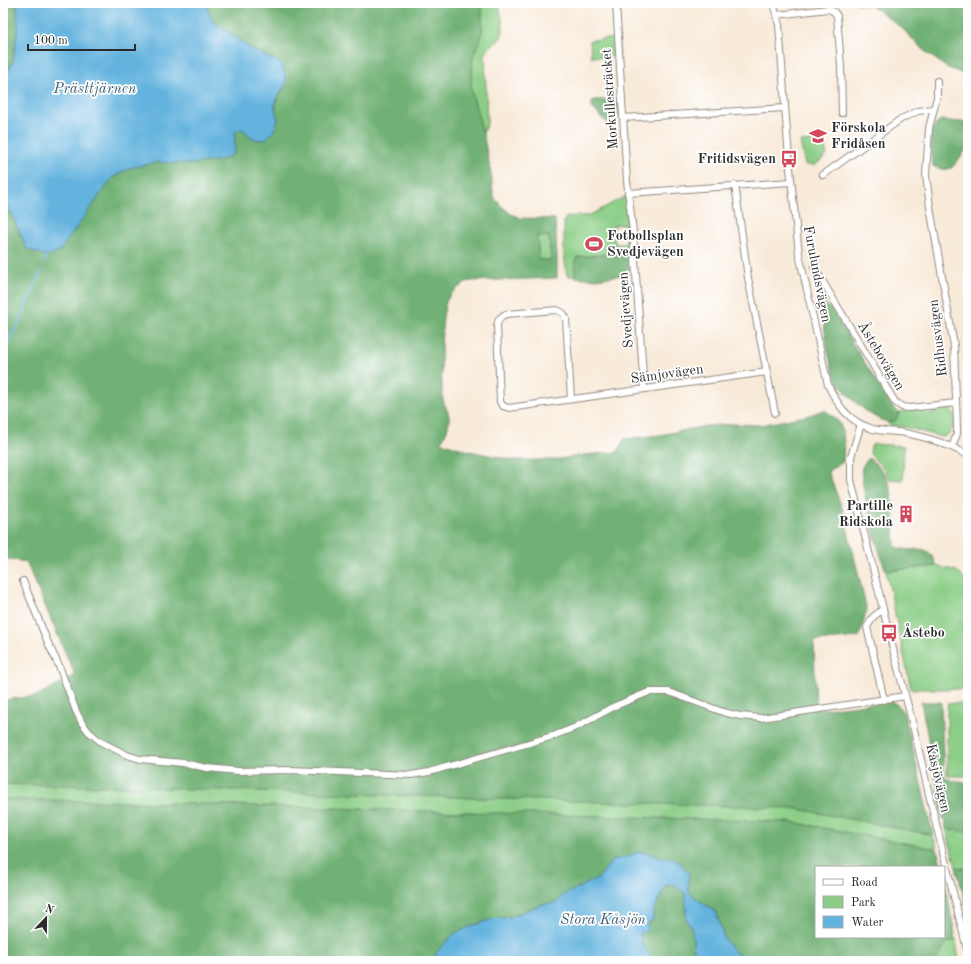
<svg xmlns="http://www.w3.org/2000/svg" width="971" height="964" font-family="'Old Standard TT',serif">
	<rect width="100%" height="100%" fill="#fff"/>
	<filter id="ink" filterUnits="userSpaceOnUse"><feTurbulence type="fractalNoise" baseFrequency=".025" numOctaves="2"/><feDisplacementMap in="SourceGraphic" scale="8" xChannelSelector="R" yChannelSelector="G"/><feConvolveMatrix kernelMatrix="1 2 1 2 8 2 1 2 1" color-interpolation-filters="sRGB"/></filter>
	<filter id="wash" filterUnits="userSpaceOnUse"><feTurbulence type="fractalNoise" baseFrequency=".012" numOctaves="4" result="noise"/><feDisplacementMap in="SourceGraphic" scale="16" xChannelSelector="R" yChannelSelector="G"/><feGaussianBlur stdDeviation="0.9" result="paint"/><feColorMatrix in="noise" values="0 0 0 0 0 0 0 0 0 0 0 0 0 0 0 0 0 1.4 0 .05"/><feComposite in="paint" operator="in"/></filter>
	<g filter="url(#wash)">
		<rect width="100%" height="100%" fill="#f8ead9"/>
		<!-- green -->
		<path fill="#8cce87" stroke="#5c7c59" d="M479 3H499C500 13 507 32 499 40 494 44 488 47 485 53L487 124 483 133 471 90 473 56 482 35V10Z
			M618 38 619 56 591 57 590 40Z
			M814 141V143H824L827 155 815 165H805L800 142Z
			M626 196 627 230H625V224L614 225 615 244H625L626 238H628L629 254 624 256 612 254 577 257 575 262V277L567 275 564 256V221L566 217 590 215Z
			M537 236H549L551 260 539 261Z
			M946 407C961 411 955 435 942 437L904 427 890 426 887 423C894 422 897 421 899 413L903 411 924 409 927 414 933 413 934 408Z
			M874 444 904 446 903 480 890 479 885 470 870 454 871 446Z
			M937 566 957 571 968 582V689H911L886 571Z
			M954 703H968V776H947V708L948 704Z
			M3 784 132 787 793 808 933 835 937 849 791 822 132 802 3 799Z
			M946 829 968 832V869L956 867Z
			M956 940 959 961H936L946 943Z"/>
		<!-- forest -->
		<path fill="#71b174" stroke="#4e6e50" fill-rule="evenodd" d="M3 3H17L18 27 13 62 3 79Z
			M207 3H479L482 10V35L473 56 471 90 483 133 491 173 493 193 495 199 504 208 511 214 520 218 555 219 557 257V278L470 281C462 285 453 290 448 298 439 312 441 380 443 399 444 406 450 413 449 419 449 428 445 435 441 442L469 451 513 460H553L584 455 618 452 624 439 660 435 706 426 733 424 761 425 806 416 821 411H826L833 416 839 422 843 432 844 443 843 462 828 471 843 511 867 610 859 637 814 641 816 710 890 701C898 704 901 708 905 716L933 835 793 808 132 787 3 784V700L36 696 75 675 26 562 3 558V195L27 249 99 195 112 178 129 168 158 162 189 164 234 154 235 132 242 129 254 139 278 120C274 109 274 101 282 92L280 62 266 57 250 48 214 22 208 11ZM537 236H549L551 260H539Z
			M856 3H966L968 5V76L946 67 922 49 903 29 881 12 871 6Z
			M595 100H619V114L614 122C603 125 600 114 592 108V101Z
			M941 120 960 122 968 121V148C955 159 956 177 933 166 930 152 927 128 941 120Z
			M613 254 624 256 629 254 630 265 628 274 597 279 575 277V262L577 257Z
			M822 302 827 305 833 312 892 406 899 413C894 437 859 406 850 397 844 390 836 381 833 372 826 351 826 328 820 308Z
			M869 458C874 463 881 468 885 474 896 492 893 526 895 546 913 557 927 537 937 566L886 571C879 555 859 482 862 468 863 464 866 461 869 458Z
			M921 702H941L944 778 968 784V832L946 829 942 812Z
			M3 799 132 802 791 822 937 849 942 867H816V937H944V878L956 940 946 943 936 961H764L741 957 731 948 724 938 716 912 694 897 688 891 673 858H660L649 853 637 852 627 857 612 860 599 878 564 895 556 903 543 904 510 917 492 919 469 927 454 934 444 944 437 953 436 961H3Z
			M956 867 968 869V913Z
			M673 884 685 893 686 903V918L692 930 694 951V961H657L646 952 640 938 641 932 653 919V912L667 885Z"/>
		<!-- water -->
		<path fill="#63b3de" stroke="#476f84" d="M17 3H207L208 11 214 22 250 48 266 57 280 62C283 68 286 74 286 81 285 88 280 92 277 98 273 106 276 113 278 120L273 132 265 140 254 139 242 129 235 132 234 154 221 160 189 164 158 162 129 168 112 178 59 252 46 256 27 249 3 195V79L13 62 18 27Z
			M637 852 649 853 660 858H673L680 863 689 873 688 891 694 897 716 912 724 938 731 948 741 957 764 961H694V951L692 930 686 918V903L685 893 673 884 666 885 653 912V919L647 924V932H641C638 945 649 954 657 961H436V953L444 944 454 934 469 927 492 919 510 917 543 904 556 903 563 895 599 878 612 860 627 857Z"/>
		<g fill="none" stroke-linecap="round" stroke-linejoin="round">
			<!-- stream -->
			<path stroke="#63b3de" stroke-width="2" d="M44 263 46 256
				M3 408 8 388 3 366 6 344 20 321 41 270"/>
		</g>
	</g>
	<g filter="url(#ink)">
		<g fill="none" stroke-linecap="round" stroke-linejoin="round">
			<!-- street casing -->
			<g stroke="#928a82" stroke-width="8">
				<path id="street" d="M616 3 627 181 633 232 644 389
					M773 3 779 25 789 159 799 254 828 385C838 406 849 422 873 429 885 432 898 431 910 434 931 438 949 445 968 455
					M777 15 828 9C833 10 835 12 837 16L841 66 842 113
					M937 81V97L929 128 926 175 930 207 954 346 957 426V434L952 447
					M623 118 784 108
					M823 175 901 119 918 111 933 109
					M735 185 748 278 775 413
					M628 193 791 182
					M814 267 895 402 902 407 909 408 956 403
					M571 399 566 318 563 313 557 310 506 314C500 316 498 320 497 325L500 402 503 406 509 408 767 372
					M861 424 851 457V480L894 653 912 721 935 820 968 953
					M23 581 48 643 59 666 76 711 82 723 89 732 101 742 127 755 140 759 183 763 207 768 238 771 290 770 411 775 429 772 553 736 576 727 615 706 649 692H669L723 712 740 716 761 718 905 696
					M883 609 873 617 867 627 884 700"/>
			</g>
			<!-- street -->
			<use href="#street" stroke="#fff" stroke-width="6"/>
		</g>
	</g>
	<!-- icons -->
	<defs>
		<g id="school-bare" transform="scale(1.38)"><path d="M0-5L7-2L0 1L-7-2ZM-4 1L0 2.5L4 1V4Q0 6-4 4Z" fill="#d1495b" stroke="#fff" stroke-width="2.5" paint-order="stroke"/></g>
		<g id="bus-bare" transform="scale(1.38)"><path d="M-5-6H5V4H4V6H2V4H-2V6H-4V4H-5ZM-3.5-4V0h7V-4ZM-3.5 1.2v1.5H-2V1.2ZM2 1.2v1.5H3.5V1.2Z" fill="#d1495b" stroke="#fff" stroke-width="2.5" paint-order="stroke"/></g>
		<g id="stadium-bare" transform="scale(1.38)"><path d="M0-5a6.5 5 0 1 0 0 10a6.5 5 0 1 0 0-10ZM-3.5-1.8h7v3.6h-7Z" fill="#d1495b" stroke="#fff" stroke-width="2.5" paint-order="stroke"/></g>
		<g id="building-bare" transform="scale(1.38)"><path d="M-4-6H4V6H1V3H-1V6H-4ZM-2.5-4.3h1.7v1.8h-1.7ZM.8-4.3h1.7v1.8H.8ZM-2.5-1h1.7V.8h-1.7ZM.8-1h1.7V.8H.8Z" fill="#d1495b" stroke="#fff" stroke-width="2.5" paint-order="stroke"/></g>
	</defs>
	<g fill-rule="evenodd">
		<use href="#school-bare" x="818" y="136"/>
		<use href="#bus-bare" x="789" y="159"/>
		<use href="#stadium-bare" x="594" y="244"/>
		<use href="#building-bare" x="906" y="514"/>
		<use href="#bus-bare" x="889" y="633"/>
	</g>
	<g text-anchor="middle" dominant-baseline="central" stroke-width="3.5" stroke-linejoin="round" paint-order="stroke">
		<!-- street labels -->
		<g font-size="14" fill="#2b2b2b" stroke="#fff">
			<text transform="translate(610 99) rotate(-94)">Morkullesträcket</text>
			<text transform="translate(817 274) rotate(79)">Furulundsvägen</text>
			<text transform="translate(626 310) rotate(-94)">Svedjevägen</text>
			<text transform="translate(938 338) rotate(-97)">Ridhusvägen</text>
			<text transform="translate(881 356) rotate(59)">Åstebovägen</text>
			<text transform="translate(667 374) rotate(-8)">Sämjovägen</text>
			<text transform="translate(938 778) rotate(77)">Kåsjövägen</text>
		</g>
		<!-- poi labels -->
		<g font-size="14" font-weight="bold" fill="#2b2b2b" stroke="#fff" text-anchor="start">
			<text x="831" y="128">Förskola<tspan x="831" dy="16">Fridåsen</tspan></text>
			<text x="776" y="159" text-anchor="end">Fritidsvägen</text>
			<text x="607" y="236">Fotbollsplan<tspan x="607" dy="16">Svedjevägen</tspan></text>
			<text x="893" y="506" text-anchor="end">Partille<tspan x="893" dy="16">Ridskola</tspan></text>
			<text x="902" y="633">Åstebo</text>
		</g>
		<!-- water labels -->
		<g font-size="15" font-style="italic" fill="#416173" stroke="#fff">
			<text x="95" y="89">Prästtjärnen</text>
			<text x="603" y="920">Stora Kåsjön</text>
		</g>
	</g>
	<!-- margin -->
	<rect width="971" height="964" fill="none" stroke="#fff" stroke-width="16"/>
	<!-- legend -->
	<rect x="815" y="866" width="130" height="72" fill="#ffffff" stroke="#aaaaaa"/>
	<rect x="823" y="879" width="20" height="6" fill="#ffffff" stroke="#aaaaaa"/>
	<text x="851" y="886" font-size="12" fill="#2b2b2b">Road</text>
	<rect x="823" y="896" width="20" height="12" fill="#8cce87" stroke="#aaaaaa"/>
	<text x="851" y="906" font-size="12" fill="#2b2b2b">Park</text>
	<rect x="823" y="916" width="20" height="12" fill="#63b3de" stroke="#aaaaaa"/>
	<text x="851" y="926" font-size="12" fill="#2b2b2b">Water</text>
	<!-- north arrow -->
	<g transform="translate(46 918) rotate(22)" stroke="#ffffff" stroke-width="3" paint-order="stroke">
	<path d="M0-3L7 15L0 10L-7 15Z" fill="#2b2b2b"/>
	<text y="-6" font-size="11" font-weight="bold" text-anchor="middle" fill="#2b2b2b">N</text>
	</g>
	<!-- scale -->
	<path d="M28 44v6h107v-6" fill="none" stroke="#2b2b2b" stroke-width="2"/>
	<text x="34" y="44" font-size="12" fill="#2b2b2b" stroke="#ffffff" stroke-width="3" paint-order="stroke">100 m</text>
</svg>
